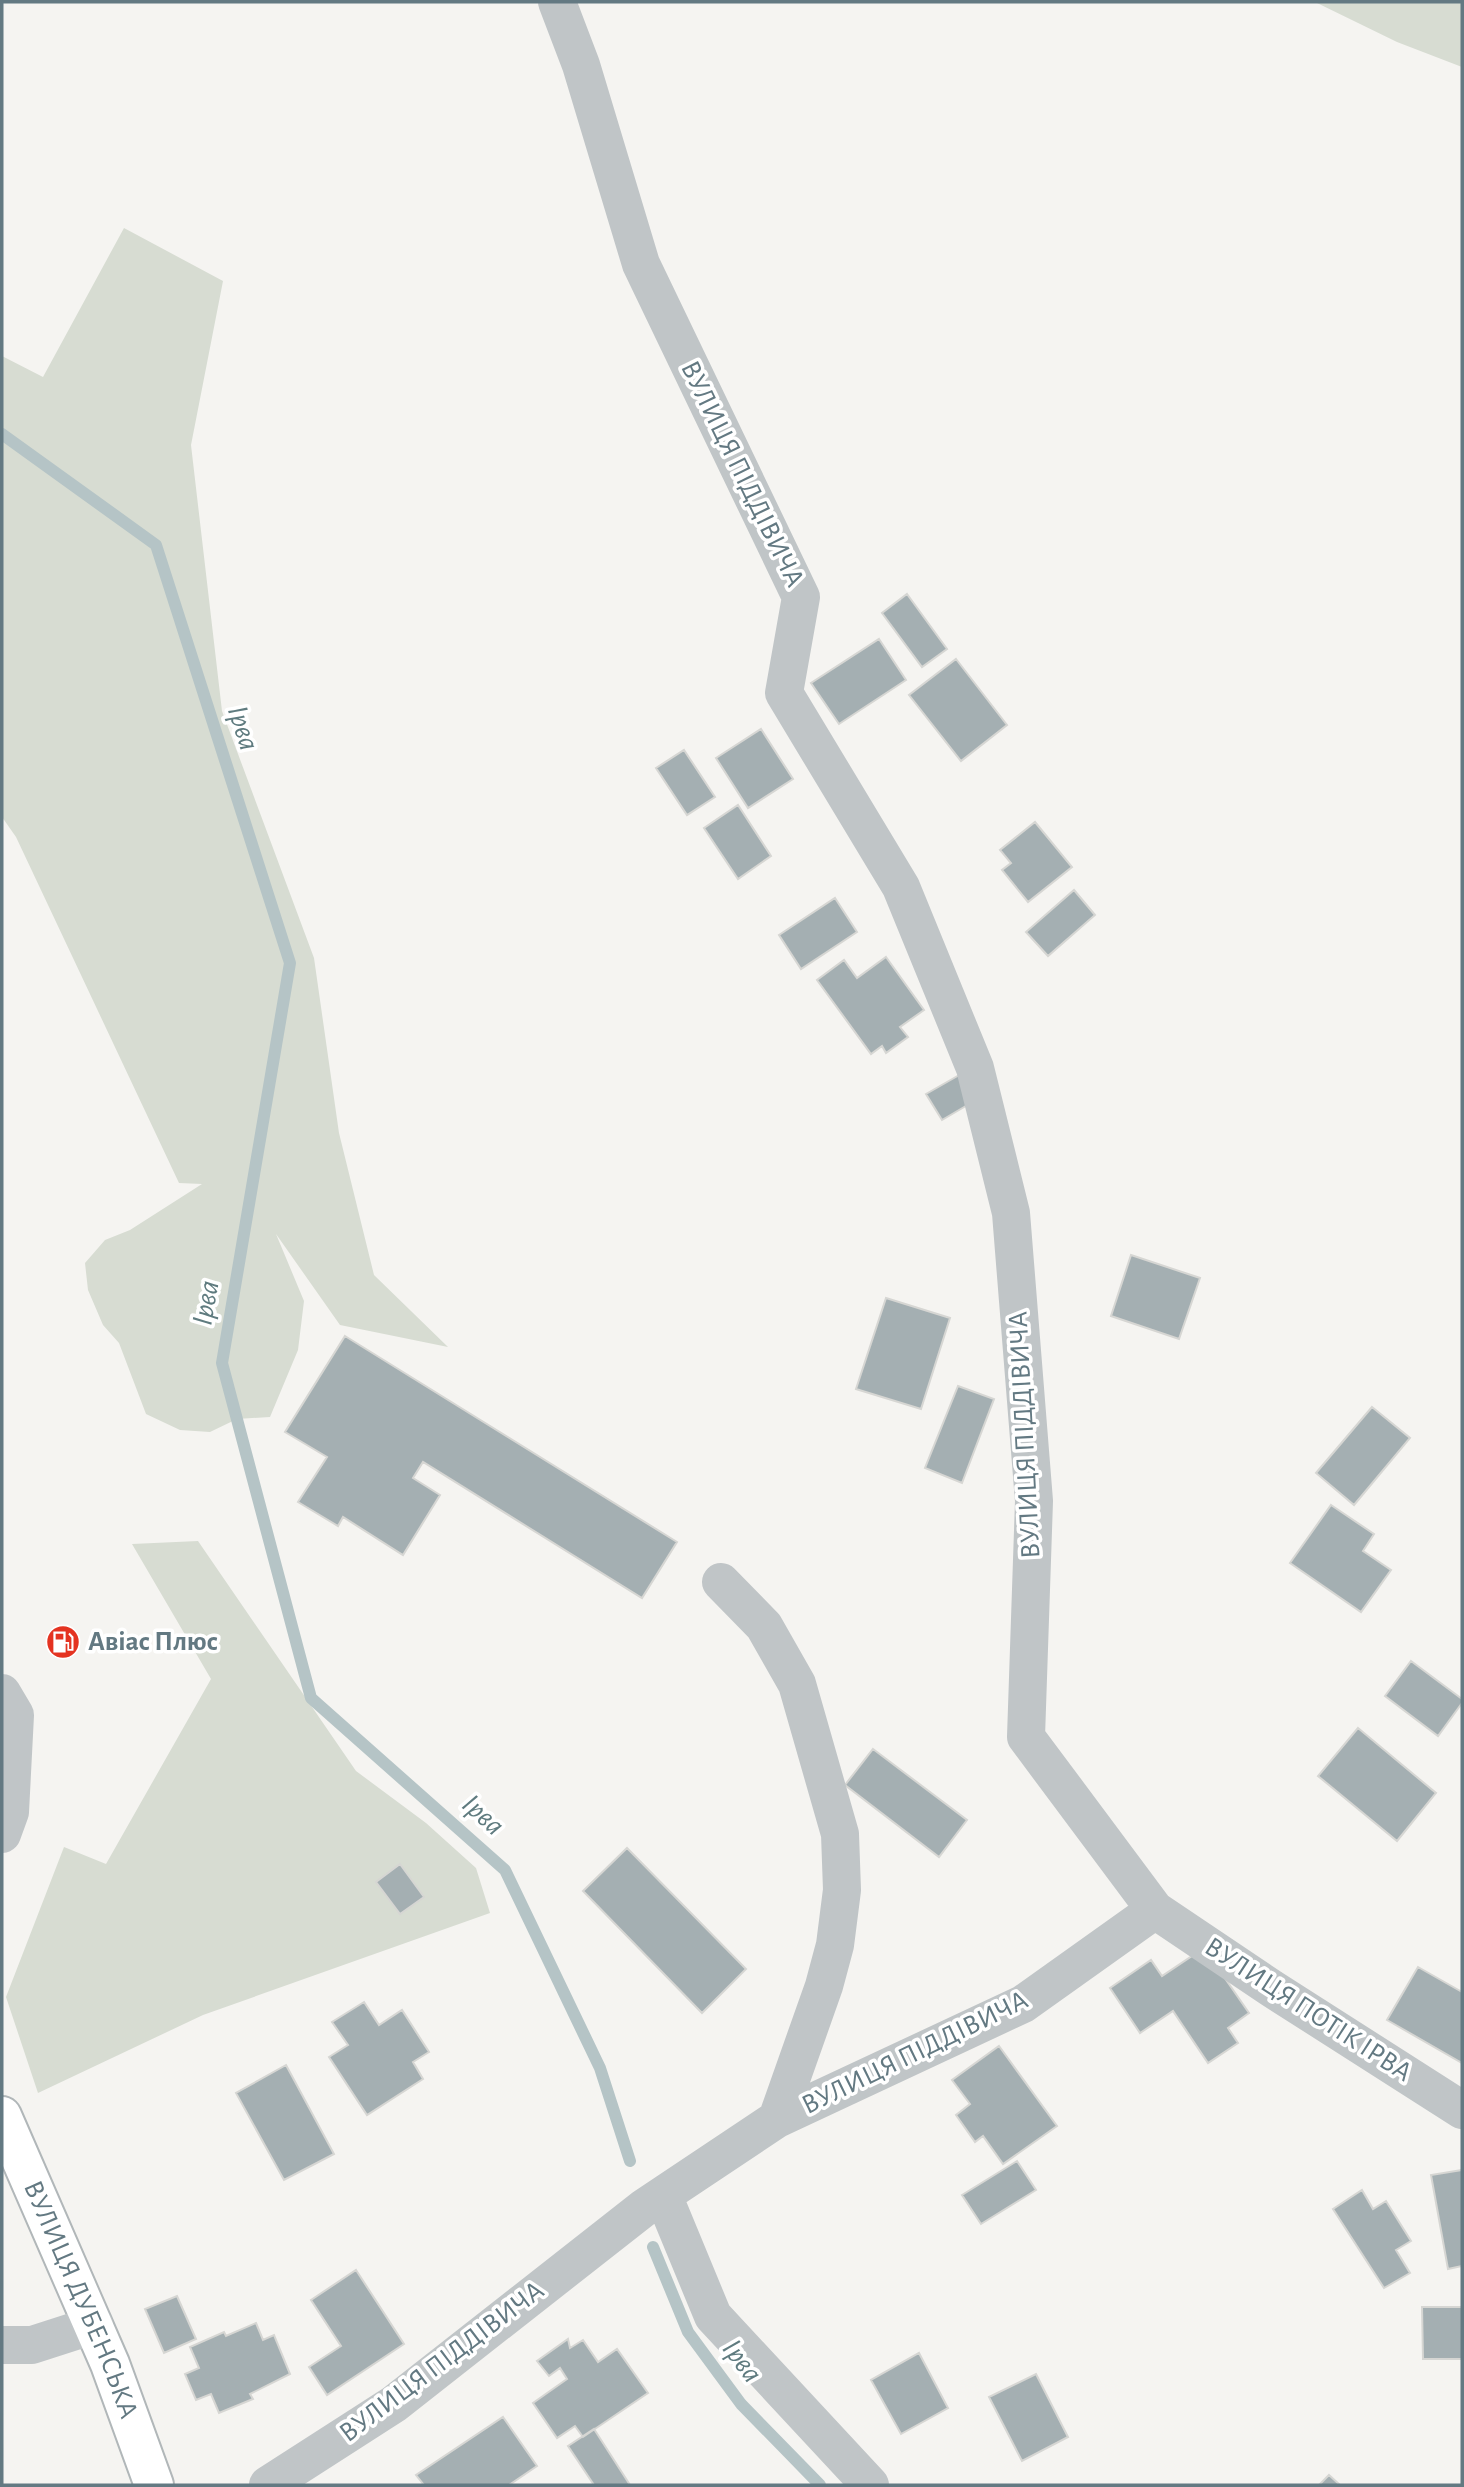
<svg xmlns="http://www.w3.org/2000/svg" width="1464" height="2487" font-family="'Alegreya Sans',sans-serif">
	<rect width="100%" height="100%" fill="#f5f4f1"/>
	<!-- green -->
	<path fill="#d7dcd2" d="M1315 2H1462V67L1397 42Z
		M124 228 223 281 191 445 222 711 314 958 339 1133 374 1275 448 1347 340 1325 276 1234 304 1301 298 1350 270 1417 237 1419 210 1432 180 1430 146 1414 119 1343 103 1325 88 1290 85 1263 105 1240 130 1230 202 1184 179 1183 16 837 2 817V356L43 377Z
		M198 1541 356 1771 426 1823 476 1868 490 1913 203 2015 38 2093 6 1997 64 1847 106 1864 211 1679 132 1544Z"/>
	<g fill="none" stroke-linecap="round" stroke-linejoin="round">
		<!-- stream -->
		<path stroke="#b5c4c6" stroke-width="12" d="M2 434 156 545 290 963 222 1363 311 1698 505 1870 600 2068 630 2161
			M653 2247 688 2332 741 2404 820 2485"/>
	</g>
	<!-- building -->
	<path fill="#a4afb2" stroke="#d6d6d3" stroke-width="2" d="M907 594 947 649 922 667 882 613Z
		M879 639 906 680 839 724 811 683Z
		M956 659 1007 725 961 761 909 695Z
		M761 729 793 779 748 808 716 758Z
		M684 750 715 797 687 815 656 768Z
		M738 805 771 856 738 879 704 828Z
		M1035 822 1072 867 1028 902 1002 870 1011 863 1000 850Z
		M1074 890 1095 915 1048 956 1026 932Z
		M835 898 857 932 801 969 779 935Z
		M886 957 924 1010 900 1027 908 1037 886 1053 882 1046 871 1054 817 980 844 960 857 978Z
		M961 1074 976 1100 942 1120 926 1094Z
		M1131 1255 1200 1278 1179 1339 1111 1316Z
		M886 1298 950 1318 921 1409 856 1389Z
		M345 1336 677 1542 642 1598 423 1462 413 1478 440 1495 403 1555 343 1517 338 1526 298 1502 327 1457 285 1432Z
		M958 1386 994 1399 962 1483 925 1468Z
		M1372 1407 1410 1438 1354 1505 1316 1473Z
		M1331 1505 1374 1534 1363 1551 1391 1570 1361 1612 1290 1563Z
		M1411 1661 1462 1699V1703L1438 1736 1385 1696Z
		M1358 1728 1436 1793 1397 1841 1318 1776Z
		M873 1749 967 1820 939 1857 845 1785Z
		M627 1848 746 1969 702 2013 583 1891Z
		M400 1864 424 1897 400 1914 376 1882Z
		M1204 1948 1249 2013 1228 2028 1238 2043 1208 2063 1173 2011 1140 2033 1110 1988 1151 1960 1162 1976Z
		M1418 1967 1462 1992V2063L1387 2020Z
		M364 2002 379 2025 402 2010 429 2052 413 2062 423 2079 367 2115 329 2057 348 2045 332 2022Z
		M999 2046 1057 2126 1003 2164 983 2136 975 2142 956 2115 970 2104 952 2080Z
		M286 2065 334 2154 284 2180 236 2093Z
		M1017 2161 1036 2190 981 2224 962 2195Z
		M1462 2170V2266L1448 2269 1431 2175Z
		M1362 2190 1373 2209 1386 2201 1411 2241 1396 2250 1410 2273 1384 2288 1333 2209Z
		M356 2270 404 2344 327 2395 309 2367 341 2346 311 2300Z
		M177 2296 196 2339 164 2353 145 2309Z
		M1422 2307H1462V2359H1423Z
		M256 2323 263 2340 274 2335 290 2374 250 2394 253 2399 219 2413 211 2394 196 2400 185 2374 199 2368 190 2347 224 2332 226 2336Z
		M568 2339 570 2348 583 2340 598 2362 617 2349 648 2393 583 2437 575 2426 557 2438 533 2403 567 2379 560 2368 549 2376 537 2361Z
		M919 2353 948 2408 901 2434 871 2380Z
		M1036 2374 1068 2437 1022 2461 989 2397Z
		M503 2417 537 2466 509 2485H424L416 2475Z
		M594 2429 630 2485H594L568 2446Z
		M1329 2475 1340 2485H1319Z"/>
	<g fill="none" stroke-linecap="round" stroke-linejoin="round">
		<!-- major casing -->
		<g stroke="#b1b7b9" stroke-width="42">
			<g id="major">
				<path id="s1" d="M2 2116 110 2364 154 2485"/>
			</g>
		</g>
		<!-- minor -->
		<path stroke="#c0c5c7" stroke-width="38" d="M557 2 581 65 641 264 801 597 784 693 901 887 975 1068 1011 1213 1034 1501 1026 1737 1155 1910 1271 1988 1462 2110
			M721 1582 764 1626 797 1684 840 1834 842 1890 835 1945 824 1986 777 2119
			M2 1693 15 1715 10 1812 2 1834
			M663 2195 713 2316 870 2485
			M2 2345H32L94 2325
			M268 2485 394 2404 645 2207 777 2119 1023 2004 1155 1910"/>
		<!-- major -->
		<use href="#major" stroke="#fff" stroke-width="38"/>
	</g>
	<!-- icons -->
	<defs>
		<g id="fuel-disc" transform="scale(1.75)"><circle r="9.5" fill="#e43321" stroke="#fff"/><path d="M-5.5-6h7V0h2V4h1.3V-2.5L3-4.5l.8-.8L6-3V5H2.5V1h-1V6h-7ZM-4.2-4.7v3.2H.2V-4.7Z" fill="#fff"/></g>
	</defs>
	<g fill-rule="evenodd">
		<use href="#fuel-disc" x="63" y="1642"/>
	</g>
	<g text-anchor="middle" dominant-baseline="central" stroke-width="7" stroke-linejoin="round" paint-order="stroke">
		<!-- street labels -->
		<g font-size="28" fill="#637982" stroke="#fff">
			<text transform="translate(742 474) rotate(64)">ВУЛИЦЯ ПІДДІВИЧА</text>
			<text transform="translate(1025 1435) rotate(-93)">ВУЛИЦЯ ПІДДІВИЧА</text>
			<text transform="translate(1308 2010) rotate(33)">ВУЛИЦЯ ПОТІК ІРВА</text>
			<text transform="translate(915 2053) rotate(-26)">ВУЛИЦЯ ПІДДІВИЧА</text>
			<text stroke="none"><textPath href="#s1" startOffset="200">ВУЛИЦЯ ДУБЕНСЬКА</textPath></text>
			<text transform="translate(442 2362) rotate(-37)">ВУЛИЦЯ ПІДДІВИЧА</text>
		</g>
		<!-- poi labels -->
		<g font-size="28" font-weight="bold" fill="#637982" stroke="#fff" text-anchor="start">
			<text x="88" y="1642">Авіас Плюс</text>
		</g>
		<!-- water labels -->
		<g font-size="30" font-style="italic" fill="#5f7b7f" stroke="#fff">
			<text transform="translate(243 728) rotate(72)">Ірва</text>
			<text transform="translate(206 1303) rotate(-80)">Ірва</text>
			<text transform="translate(483 1815) rotate(42)">Ірва</text>
			<text transform="translate(742 2361) rotate(53)">Ірва</text>
		</g>
	</g>
	<!-- border -->
	<rect width="1464" height="2487" fill="none" stroke="#637982" stroke-width="7"/>
</svg>
